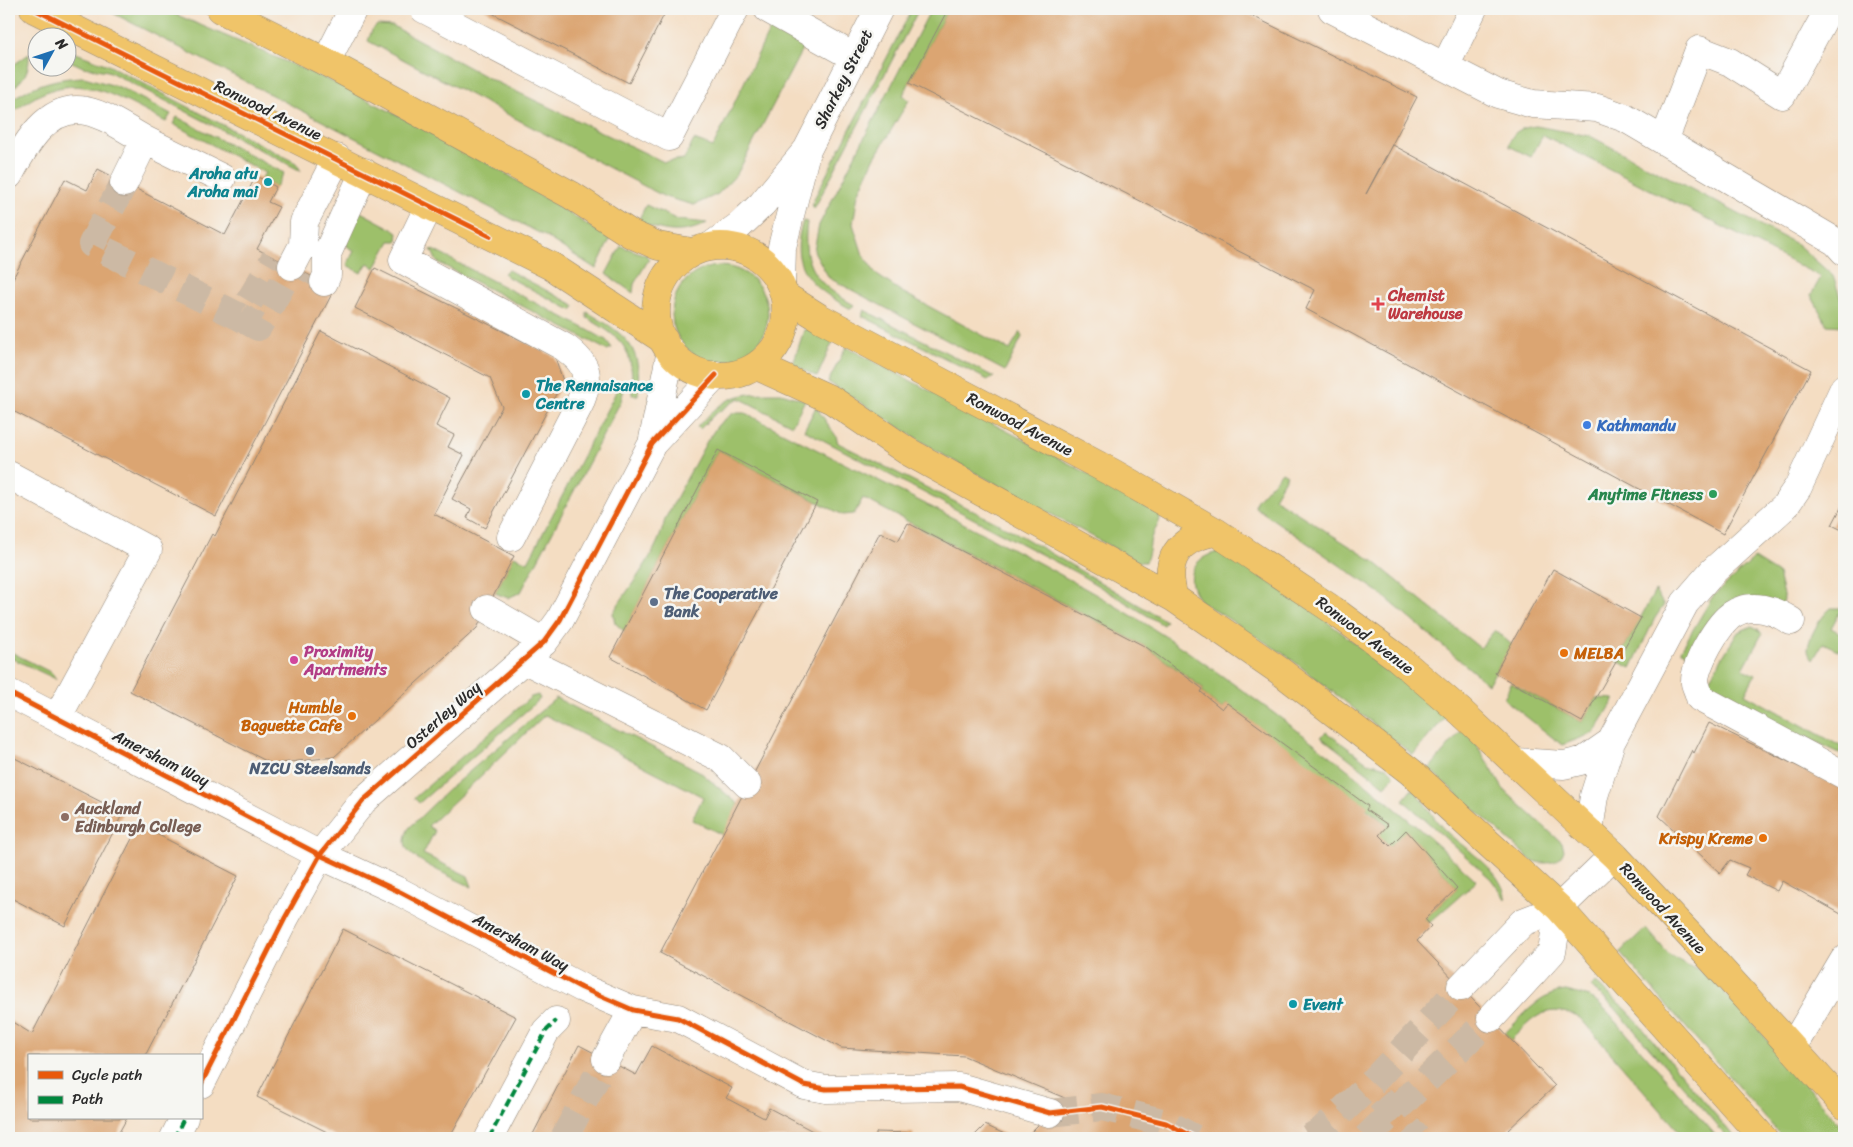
<svg xmlns="http://www.w3.org/2000/svg" width="1853" height="1147" font-family="Sriracha,sans-serif">
	<rect width="100%" height="100%" fill="#f6f6f2"/>
	<filter id="ink" filterUnits="userSpaceOnUse"><feTurbulence type="fractalNoise" baseFrequency=".02" numOctaves="2"/><feDisplacementMap in="SourceGraphic" scale="10" xChannelSelector="R" yChannelSelector="G"/><feConvolveMatrix kernelMatrix="1 2 1 2 8 2 1 2 1" color-interpolation-filters="sRGB"/></filter>
	<filter id="wash" filterUnits="userSpaceOnUse"><feTurbulence type="fractalNoise" baseFrequency=".0096" numOctaves="4" result="noise"/><feDisplacementMap in="SourceGraphic" scale="20" xChannelSelector="R" yChannelSelector="G"/><feGaussianBlur stdDeviation="1.12" result="paint"/><feColorMatrix in="noise" values="0 0 0 0 0 0 0 0 0 0 0 0 0 0 0 0 0 1.4 0 .05"/><feComposite in="paint" operator="in"/></filter>
	<g filter="url(#wash)">
		<rect width="100%" height="100%" fill="#f4ddc2"/>
		<!-- green -->
		<path fill="#9dc06a" stroke="#64764a" d="M105 9H163L333 82 440 137 510 176 610 239 596 269 545 236Z
			M912 9H919L814 209 812 205 815 197Z
			M931 9H948L903 95 909 100 874 159 858 194 853 224 863 255 877 275 902 292 1010 350 1020 332 1022 337 1005 371 829 278 814 251 819 225Z
			M377 25 393 26 490 79 664 162 684 159 694 140 713 147 770 29 804 46 737 174 718 194 694 205 665 197 368 41 372 30Z
			M68 50 108 65 296 163 301 171 108 71 83 67 68 60Z
			M29 54C30 72 23 81 9 91V68Z
			M84 77 119 87 171 114 166 122C105 91 70 63 9 116V101C33 85 54 78 84 77Z
			M177 117 284 173 276 187 261 179 265 173 173 124Z
			M1536 126 1590 136 1798 245 1833 276 1844 308V326L1827 325 1811 295 1821 277 1543 135 1531 157 1509 146C1512 130 1522 128 1536 126Z
			M646 205 678 220 707 223C683 236 661 232 638 221Z
			M357 210 398 232 397 241H390L375 268 368 263 361 273 347 265 354 251 347 246 345 237Z
			M803 221 807 222C801 268 817 284 854 305L851 309C813 288 787 269 803 221Z
			M621 246 646 255 649 259 634 284 633 293 606 274Z
			M431 249 588 330 606 340 612 348 607 350 437 262Z
			M672 314a48 48 0 1 1 96 0a48 48 0 1 1-96 0Z
			M508 270 574 305V308L572 310 569 309 506 276 504 273Z
			M864 310 994 377 988 380 862 316Z
			M587 312C628 336 642 346 638 395H632C633 350 627 341 587 318Z
			M809 328 833 341 817 377 793 364 804 330Z
			M846 347 1074 466 1160 515C1161 523 1154 530 1151 538 1149 546 1150 555 1145 562H1139L943 455 828 382Z
			M619 389H624L621 401 521 592 508 598 495 593 514 556 528 562 616 392Z
			M781 393 805 400 792 425 739 398 714 415 700 429 697 427C728 394 737 393 781 393Z
			M816 407 836 436 838 443 1013 531 1166 621 1163 625 1077 573 804 430Z
			M733 413H745C878 482 1014 544 1141 621 1175 642 1207 665 1239 688 1324 748 1401 810 1477 881L1429 923 1425 919 1457 888 1406 831 1390 846 1379 835 1388 825 1227 703 1222 709 1201 692 1203 688 1146 647 863 498 854 514 843 515 718 450 624 631 615 623 613 613C631 583 658 554 665 519L707 441 718 425Z
			M1282 472 1287 475 1274 498 1373 561 1480 648 1495 630 1512 645 1488 684 1380 593 1255 507 1256 501Z
			M1220 552 1230 556 1310 609 1362 648 1446 716 1413 755 1287 656 1200 601C1183 579 1192 556 1220 552Z
			M1754 559 1778 574 1784 599 1782 604 1753 599 1694 658 1681 650 1713 596Z
			M1655 591 1664 605 1655 618 1631 668 1617 661Z
			M1831 608H1842L1831 628 1844 635V653L1823 643 1813 660C1811 657 1808 654 1808 650 1808 637 1822 615 1831 608Z
			M1752 626 1758 629 1762 634 1743 669 1755 675 1745 694 1844 748V755L1807 738 1794 740 1708 695 1709 679 1738 632Z
			M9 651 52 673 56 679 9 657Z
			M1511 683 1582 722 1596 698 1615 699 1594 733 1562 745 1504 699Z
			M538 695 540 699 419 803 414 798 531 697Z
			M556 698 699 771 738 804 723 835 692 820 703 797 545 715 428 826 435 831 423 854 468 876 472 887C458 880 416 862 408 850 403 843 405 835 409 828L449 789Z
			M1463 729 1472 737 1504 790 1562 843 1564 850C1560 865 1542 865 1531 860L1429 769Z
			M1326 732 1367 762 1387 767 1395 775 1385 786 1321 737Z
			M1412 789C1424 799 1430 814 1441 826 1461 849 1502 866 1506 900L1491 879 1403 800Z
			M1646 928 1669 955 1708 976 1748 1017 1844 1130V1138H1783L1620 952Z
			M1595 982 1628 1011 1735 1138H1728L1614 1007 1591 987Z
			M1566 991 1590 997 1607 1011 1718 1138H1685L1580 1018C1546 1002 1535 1016 1511 1040L1505 1033C1523 1016 1540 993 1566 991Z"/>
		<g id="blocks">
			<!-- building -->
			<path fill="#dba572" d="M484 9H667L629 83Z
				M948 9H1238L1417 97 1366 194 1393 145 1811 370 1723 534 1306 309 1315 290 909 83Z
				M98 169 225 235 256 176 276 187 268 202 279 207 257 249 335 288 216 516 9 409V286L65 179 87 190Z
				M375 268 555 357 563 381 485 528 467 518 471 509 452 499 502 407 490 378 355 308Z
				M321 331 450 398 436 426 454 435 448 447 464 455 434 514 514 556 477 628 334 757 272 764 130 691 212 534 215 536Z
				M718 450 817 502 706 710 610 657Z
				M1844 502V531L1832 525Z
				M908 523 1146 647 1203 689 1201 692 1222 709 1227 703 1368 806 1366 810 1388 825 1379 835 1390 846 1406 830 1457 888 1425 919 1431 926 1417 941 1555 1086 1508 1130 1516 1138H1025L1065 1098 964 1056 841 1048 660 953 880 532 898 541Z
				M1553 569 1641 618 1582 722 1495 673Z
				M1709 723 1844 789V908L1841 914 1782 881 1777 891 1745 875 1749 868 1730 860 1720 873 1659 816 1692 750 1694 753Z
				M9 755 123 813 65 926 9 897Z
				M139 825 238 876 145 1056H29V1118H127L116 1138H9V1020L32 1034Z
				M343 929 516 1017 449 1138H339L257 1097Z
				M579 1045 636 1075 652 1046 732 1088 726 1098 764 1118 769 1108 826 1138H531Z
				M985 1125 1013 1138H972Z
				M876 1132 913 1133 914 1138H876Z"/>
		</g>
	</g>
	<g filter="url(#ink)">
		<use href="#blocks" fill-opacity="0" stroke="#908476" stroke-width="1"/>
		<g fill="none" stroke-linecap="round" stroke-linejoin="round">
			<!-- minor-tunnel -->
			<path stroke="#ccb9a4" stroke-width="28" stroke-dasharray="28 14" stroke-linecap="butt" d="M124 183 92 244 240 317 275 258
				M306 283 310 276
				M240 317 258 327 289 272
				M1380 1098 1417 1138
				M1050 1113 1102 1107 1166 1123 1194 1138
				M564 1138 606 1059
				M1309 1138 1321 1131 1370 1085 1461 987
				M1366 1138 1491 1018"/>
			<!-- minor casing -->
			<g stroke="#908476" stroke-width="29">
				<path id="minor" d="M424 9 669 137 735 9
					M768 9 854 57
					M1332 9 1498 94 1533 104 1597 108 1625 118 1836 242 1844 251
					M326 62 353 9
					M1445 67 1473 9
					M1664 141 1699 50 1730 62 1782 95 1829 9
					M9 175C24 147 47 103 86 111 106 115 127 130 145 140
					M124 183 145 140 222 178
					M429 206 403 260 564 347C588 364 591 375 580 403L511 537
					M711 246 739 226 762 204 807 150 879 9
					M292 266 303 245 304 222 337 158
					M324 282 327 275V254L364 172
					M781 285 782 247 805 156
					M652 444 671 351
					M9 475 148 550 57 718
					M487 609 544 642
					M1791 621C1774 610 1752 602 1733 614 1718 623 1694 665 1695 683 1696 687 1699 693 1700 698L1844 775
					M525 660 721 758 747 784
					M9 693 320 855 400 892 582 988 633 1010 678 1018 804 1085 826 1089 959 1087 1050 1113
					M1516 762 1564 765 1585 760 1611 742
					M1589 831 1594 796 1611 742 1685 603 1712 572 1785 506 1798 487 1844 388
					M1461 987 1523 922 1559 908 1614 855
					M1491 1018 1552 952 1559 908
					M1792 1048 1844 960
					M606 1059 633 1010
					M201 1084 285 918 320 855 363 801 544 642 560 620 652 444 716 375
					M174 1138 184 1118
					M489 1138 546 1031 556 1021"/>
			</g>
			<!-- major casing -->
			<g stroke="#908476" stroke-width="29">
				<path id="major" d="M34 9 551 266 664 340
					M220 9 326 62 571 195 631 234 658 246 692 252
					M656 311a65 65 0 1 1 130 0a65 65 0 1 1-130 0Z
					M785 296 820 318 1113 473 1216 532 1333 610 1398 658 1461 712 1614 855 1696 942 1844 1105
					M757 366 832 400 907 451 1174 598 1280 671 1411 772 1559 908 1763 1138
					M1174 598C1163 560 1177 538 1216 532"/>
			</g>
			<!-- minor -->
			<use href="#minor" stroke="#fff" stroke-width="28"/>
			<!-- major -->
			<use href="#major" stroke="#f0c469" stroke-width="28"/>
			<!-- quiet -->
			<path stroke="#00873e" stroke-width="4" stroke-dasharray="8 4" stroke-linecap="butt" d="M174 1138 184 1118
				M489 1138 546 1031 556 1021"/>
			<!-- cycleway casing -->
			<g stroke="#f6f6f2" stroke-width="8">
				<path id="cycleway" d="M34 9 490 236
					M9 693 320 855 400 892 582 988 633 1010 678 1018 804 1085 826 1089 959 1087 1050 1113 1102 1107 1166 1123 1194 1138
					M201 1084 285 918 320 855 363 801 544 642 560 620 652 444 716 375"/>
			</g>
			<!-- cycleway -->
			<use href="#cycleway" stroke="#e8590c" stroke-width="5"/>
		</g>
	</g>
	<!-- markers -->
	<g fill="#0f9aa8" stroke="#f6f6f2" stroke-width="2">
		<circle cx="268" cy="182" r="5"/>
		<circle cx="526" cy="394" r="5"/>
		<circle cx="1293" cy="1004" r="5"/>
	</g>
	<path fill="#e0444e" stroke="#f6f6f2" stroke-width="2" d="M1375.5 296.5h5v5h5v5h-5v5h-5v-5h-5v-5h5z"/>
	<circle fill="#3f7fe0" stroke="#f6f6f2" stroke-width="2" cx="1587" cy="425" r="5"/>
	<circle fill="#2e9e5b" stroke="#f6f6f2" stroke-width="2" cx="1713" cy="494" r="5"/>
	<g fill="#5c6f8a" stroke="#f6f6f2" stroke-width="2">
		<circle cx="654" cy="602" r="5"/>
		<circle cx="310" cy="751" r="5"/>
	</g>
	<g fill="#e8710a" stroke="#f6f6f2" stroke-width="2">
		<circle cx="1564" cy="653" r="5"/>
		<circle cx="352" cy="716" r="5"/>
		<circle cx="1763" cy="838" r="5"/>
	</g>
	<circle fill="#d1479c" stroke="#f6f6f2" stroke-width="2" cx="294" cy="660" r="5"/>
	<circle fill="#8d6e63" stroke="#f6f6f2" stroke-width="2" cx="65" cy="817" r="5"/>
	<g text-anchor="middle" dominant-baseline="central" stroke-width="5" stroke-linejoin="round" paint-order="stroke">
		<!-- street labels -->
		<g font-size="16" fill="#2b2b2b" stroke="#f6f6f2">
			<text transform="translate(843 79) rotate(-63)">Sharkey Street</text>
			<text transform="translate(268 110) rotate(26)">Ronwood Avenue</text>
			<text transform="translate(1020 424) rotate(28)">Ronwood Avenue</text>
			<text transform="translate(1365 635) rotate(37)">Ronwood Avenue</text>
			<text transform="translate(443 715) rotate(-41)">Osterley Way</text>
			<text transform="translate(161 758) rotate(27)">Amersham Way</text>
			<text transform="translate(1663 908) rotate(47)">Ronwood Avenue</text>
			<text transform="translate(521 942) rotate(28)">Amersham Way</text>
		</g>
		<!-- culture labels -->
		<g font-size="16" font-weight="bold" fill="#0d838f" stroke="#f6f6f2" text-anchor="start">
			<text x="258" y="173" text-anchor="end">Aroha atu<tspan x="258" dy="18">Aroha mai</tspan></text>
			<text x="536" y="385">The Rennaisance<tspan x="536" dy="18">Centre</tspan></text>
			<text x="1303" y="1004">Event</text>
		</g>
		<!-- health labels -->
		<g font-size="16" font-weight="bold" fill="#be3a42" stroke="#f6f6f2" text-anchor="start">
			<text x="1388" y="295">Chemist<tspan x="1388" dy="18">Warehouse</tspan></text>
		</g>
		<!-- shop labels -->
		<g font-size="16" font-weight="bold" fill="#366cbe" stroke="#f6f6f2" text-anchor="start">
			<text x="1597" y="425">Kathmandu</text>
		</g>
		<!-- leisure labels -->
		<g font-size="16" font-weight="bold" fill="#27864d" stroke="#f6f6f2" text-anchor="end">
			<text x="1703" y="494">Anytime Fitness</text>
		</g>
		<!-- service labels -->
		<g font-size="16" font-weight="bold" fill="#4e5e75" stroke="#f6f6f2" text-anchor="start">
			<text x="664" y="593">The Cooperative<tspan x="664" dy="18">Bank</tspan></text>
			<text x="310" y="768" text-anchor="middle">NZCU Steelsands</text>
		</g>
		<!-- hotel labels -->
		<g font-size="16" font-weight="bold" fill="#b23c85" stroke="#f6f6f2" text-anchor="start">
			<text x="304" y="651">Proximity<tspan x="304" dy="18">Apartments</tspan></text>
		</g>
		<!-- food labels -->
		<g font-size="16" font-weight="bold" fill="#c56008" stroke="#f6f6f2" text-anchor="end">
			<text x="1574" y="653" text-anchor="start">MELBA</text>
			<text x="342" y="707">Humble<tspan x="342" dy="18">Baguette Cafe</tspan></text>
			<text x="1753" y="838">Krispy Kreme</text>
		</g>
		<!-- education labels -->
		<g font-size="16" font-weight="bold" fill="#785e54" stroke="#f6f6f2" text-anchor="start">
			<text x="75" y="808">Auckland<tspan x="75" dy="18">Edinburgh College</tspan></text>
		</g>
	</g>
	<!-- margin -->
	<rect width="1853" height="1147" fill="none" stroke="#f6f6f2" stroke-width="30"/>
	<!-- legend -->
	<rect x="28" y="1054" width="175" height="65" fill="#f6f6f2" stroke="#a5a5a2"/>
	<rect x="38" y="1071" width="25" height="8" fill="#e8590c" stroke="#a5a5a2"/>
	<text x="72" y="1080" font-size="15" fill="#2b2b2b">Cycle path</text>
	<rect x="38" y="1096" width="25" height="8" fill="#00873e" stroke="#a5a5a2"/>
	<text x="72" y="1104" font-size="15" fill="#2b2b2b">Path</text>
	<!-- north arrow -->
	<g transform="translate(52 52) rotate(50)"><circle r="24" fill="#f6f6f2" stroke="#a5a5a2"/>
	<path d="M0-4L9 19L0 12L-9 19Z" fill="#1f6fb2"/>
	<text y="-8" font-size="14" font-weight="bold" text-anchor="middle" fill="#2b2b2b">N</text>
	</g>
</svg>
